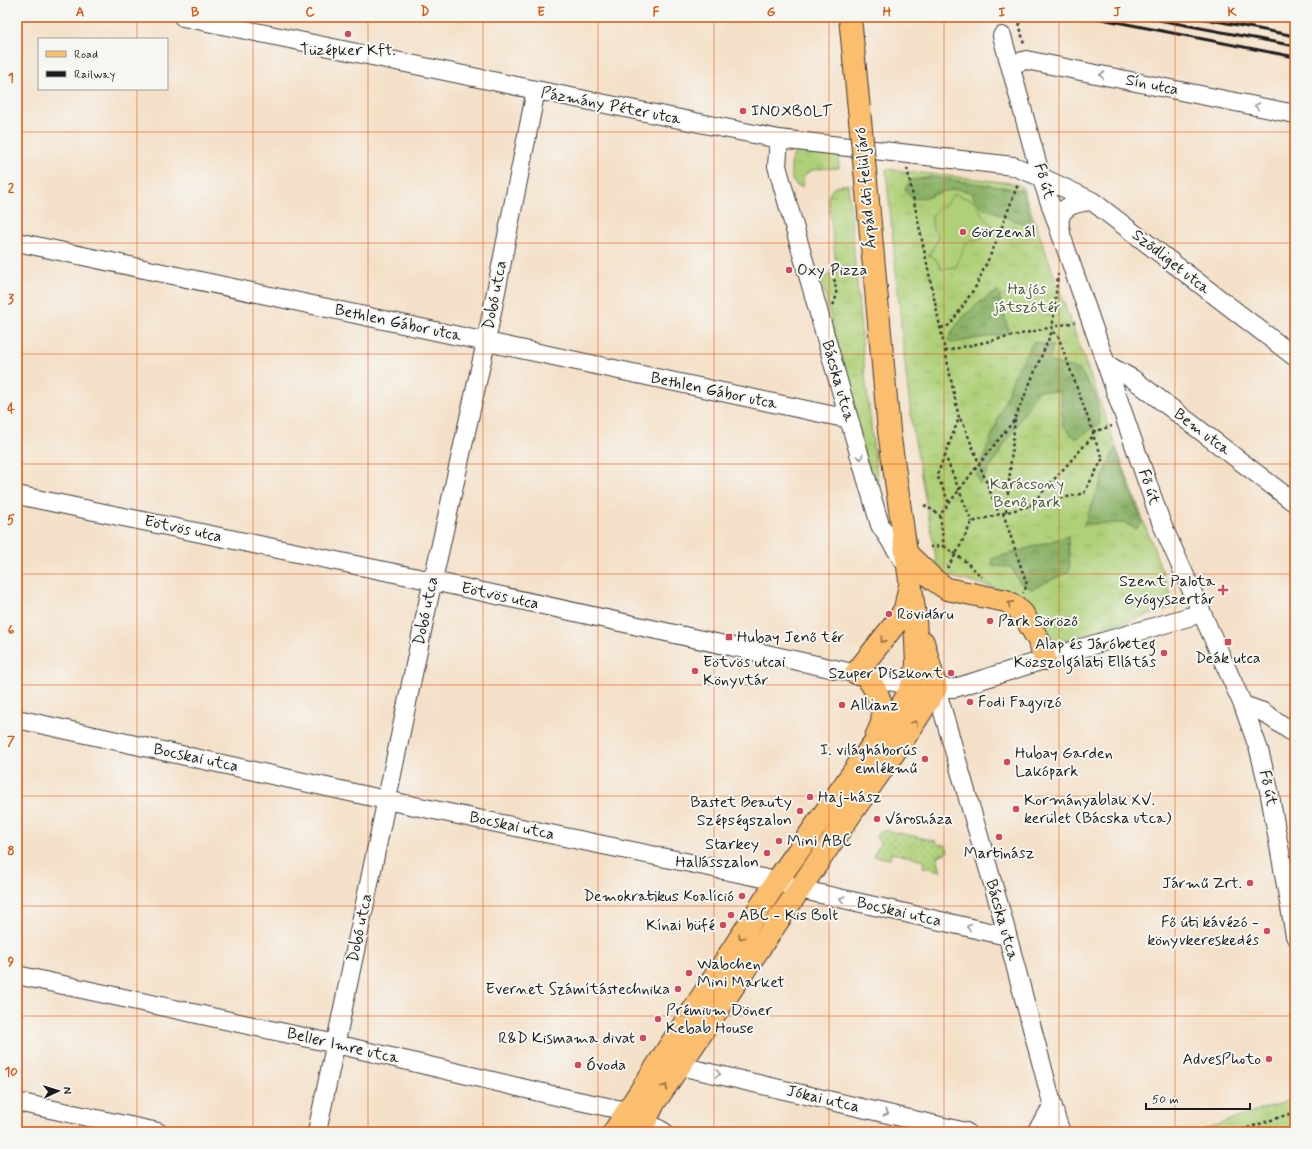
<svg xmlns="http://www.w3.org/2000/svg" width="1312" height="1149" font-family="Mynerve,sans-serif">
	<defs>
		<pattern id="grass-tufts" width="24" height="20" patternUnits="userSpaceOnUse"><rect width="24" height="20" fill="#afd078"/><path d="M3 7l-1-3M5 7V3M7 7l1-3M15 17l-1-3M17 17v-4M19 17l1-3" fill="none" stroke="#96b267"/></pattern>
		<pattern id="forest-crowns" width="20" height="18" patternUnits="userSpaceOnUse"><rect width="20" height="18" fill="#8bb268"/><path d="M2 6a3 3 0 1 1 6 0M12 15a3 3 0 1 1 6 0" fill="none" stroke="#719055"/></pattern>
		<pattern id="garden-dots" width="8" height="8" patternUnits="userSpaceOnUse"><rect width="8" height="8" fill="#afd078"/><path d="M2 2h.1M6 6h.1" fill="none" stroke="#96b267" stroke-width="1.8" stroke-linecap="round"/></pattern>
	</defs>
	<rect width="100%" height="100%" fill="#f6f6f2"/>
	<filter id="ink" filterUnits="userSpaceOnUse"><feTurbulence type="fractalNoise" baseFrequency=".025" numOctaves="2"/><feDisplacementMap in="SourceGraphic" scale="8" xChannelSelector="R" yChannelSelector="G"/><feConvolveMatrix kernelMatrix="1 2 1 2 8 2 1 2 1" color-interpolation-filters="sRGB"/></filter>
	<filter id="wash" filterUnits="userSpaceOnUse"><feTurbulence type="fractalNoise" baseFrequency=".012" numOctaves="4" result="noise"/><feDisplacementMap in="SourceGraphic" scale="16" xChannelSelector="R" yChannelSelector="G"/><feGaussianBlur stdDeviation="0.9" result="paint"/><feColorMatrix in="noise" values="0 0 0 0 0 0 0 0 0 0 0 0 0 0 0 0 0 1.4 0 .05"/><feComposite in="paint" operator="in"/></filter>
	<g filter="url(#wash)">
		<rect width="100%" height="100%" fill="#f4e0c8"/>
		<!-- grass -->
		<path fill="url(#grass-tufts)" stroke="#66764a" d="M801 148 838 152 839 168C830 169 813 167 806 174 803 177 803 183 802 187L796 185C789 180 790 162 794 154 795 151 798 150 801 148Z
			M886 169 1012 183 1022 186 1116 447 1174 603 1173 607 1064 641 1057 640 1049 636 1031 605 1012 592 947 576 941 572 937 564 913 430 906 375Z
			M848 184 865 375 881 509 859 435 821 278 837 273 828 198C831 186 837 186 848 184Z
			M1295 1098V1132H1196Z"/>
		<!-- forest -->
		<path fill="url(#forest-crowns)" stroke="#546742" d="M932 177 1022 190 1034 228 981 207 970 192 957 189 941 192 926 197 912 199 905 189 911 180Z
			M998 291 1009 333 952 343 948 341C955 320 979 301 998 291Z
			M1033 342 1053 346 1048 361 1080 370 1096 397 1100 423 1076 439 1063 426 1060 392 1038 390 980 484 977 475 1015 374Z
			M1115 448 1142 523 1136 529 1125 523 1084 524Z
			M1068 536 1070 571 1032 589 1019 582 1011 567 993 566 992 559Z"/>
		<!-- garden -->
		<path fill="url(#garden-dots)" stroke="#66764a" d="M885 830 936 841 937 844 946 845 948 852 937 856 941 871 923 867 924 860 891 853 890 859 873 856 881 842 875 837 879 831 884 832Z"/>
		<!-- pitch -->
		<path fill="#afd078" stroke="#66764a" d="M955 194 974 201 984 218 992 224 989 237 966 242 956 267 941 269 936 259 929 256 939 237 932 227V216L937 209 943 207Z"/>
	</g>
	<g filter="url(#ink)">
		<g fill="none" stroke-linecap="round" stroke-linejoin="round">
			<!-- minor casing -->
			<g stroke="#3c3936" stroke-width="20">
				<path id="minor" d="M183 17 536 90 779 139 1013 166 1041 177 1092 201 1295 357
					M1002 36 1041 177 1161 522 1243 705 1259 750 1269 790 1295 936
					M1010 65 1026 60 1295 114
					M779 139 777 166 849 419 880 525 907 566
					M1061 232C1060 228 1059 223 1060 219 1062 204 1081 202 1092 201
					M17 242 849 419
					M1106 364 1133 379 1295 503
					M17 495 433 581 912 686 936 688H955L1075 650 1202 613
					M936 688 1001 912 1056 1118 1061 1132
					M1243 705 1263 712 1295 734
					M17 719 386 800 777 881 799 889 1007 936
					M17 975 336 1044 569 1099 627 1111 664 1132
					M680 1066 966 1132
					M17 1102 158 1132
					M317 1132 429 598 486 342 536 90
					M1036 1132 1053 1106"/>
			</g>
			<!-- major casing -->
			<g stroke="#3c3936" stroke-width="24">
				<path id="major" d="M907 554 934 580 947 589 1006 601 1016 607 1023 614 1039 641 1045 659
					M856 673 899 619 905 609 909 589
					M865 675C875 687 885 706 882 722 881 727 878 732 876 737
					M614 1132 777 881 871 747 901 707 912 686 917 666 915 616 889 431 868 202
					M640 1132 654 1103 852 812 905 737 936 688 923 642"/>
			</g>
			<!-- path -->
			<path stroke="#3c3936" stroke-width="2.5" stroke-dasharray="3 3" stroke-linecap="butt" d="M1018 17 1024 45
				M907 168 959 418 945 455 972 522
				M833 273C835 284 839 295 833 305
				M941 328 950 325 976 286 995 245 1018 184
				M945 351 1075 322
				M960 419 963 423 999 514
				M1093 432 1112 426
				M945 455 937 475 949 503
				M924 505 940 515
				M1030 506 1093 436
				M1006 512 1015 419
				M1003 513 1027 585 1023 593
				M944 546 965 561 982 577
				M930 547 944 546 940 515 979 464 1012 423 1016 416 1052 331 1058 274
				M947 568 956 554 972 522 1029 506 1084 493 1103 458 1093 436V432L1058 336 1052 331
				M1293 1113 1295 1127
				M1236 1132 1295 1112"/>
			<!-- minor -->
			<use href="#minor" stroke="#fff" stroke-width="18"/>
			<!-- major -->
			<use href="#major" stroke="#fbbd6e" stroke-width="22"/>
			<!-- rail -->
			<path stroke="#1c1c1c" stroke-width="3" d="M1091 17 1295 57
				M1143 17 1295 46
				M1195 17 1295 36"/>
			<!-- major-bridge casing -->
			<g stroke="#3c3936" stroke-width="24" stroke-linecap="butt">
				<path id="major-bridge" d="M850 17 868 202"/>
			</g>
			<!-- major-bridge -->
			<use href="#major-bridge" stroke="#fbbd6e" stroke-width="22"/>
		</g>
		<!-- one-way arrows -->
		<defs><path id="oneway-chevron" d="M-2-3.5L2.5 0L-2 3.5" fill="none" stroke-width="1.6" stroke-linecap="round" stroke-linejoin="round"/></defs>
		<g stroke="#999">
			<use href="#oneway-chevron" transform="translate(1102 75) rotate(-169)"/>
			<use href="#oneway-chevron" transform="translate(1257 106) rotate(-169)"/>
			<use href="#oneway-chevron" transform="translate(860 457) rotate(73)"/>
			<use href="#oneway-chevron" transform="translate(842 899) rotate(-167)"/>
			<use href="#oneway-chevron" transform="translate(969 927) rotate(-167)"/>
			<use href="#oneway-chevron" transform="translate(718 1074) rotate(13)"/>
			<use href="#oneway-chevron" transform="translate(886 1113) rotate(13)"/>
		</g>
		<g stroke="#8c6c45">
			<use href="#oneway-chevron" transform="translate(1010 604) rotate(-151)"/>
			<use href="#oneway-chevron" transform="translate(883 640) rotate(128)"/>
			<use href="#oneway-chevron" transform="translate(915 723) rotate(-57)"/>
			<use href="#oneway-chevron" transform="translate(741 937) rotate(123)"/>
			<use href="#oneway-chevron" transform="translate(665 1087) rotate(-56)"/>
		</g>
	</g>
	<!-- grid -->
	<path fill="none" stroke="#de560d" stroke-width="1" stroke-opacity="0.55" d="M137 17V39M253 17V1132M368 17V1132M483 17V1132M598 17V1132M714 17V1132M829 17V1132M944 17V1132M1059 17V1132M1175 17V1132M137 89V1132M17 132H1295M17 243H1295M17 354H1295M17 464H1295M17 574H1295M17 685H1295M17 796H1295M17 906H1295M17 1016H1295"/>
	<!-- markers -->
	<g fill="#d1495b" stroke="#f6f6f2" stroke-width="1.5">
		<circle cx="348" cy="34" r="4"/>
		<circle cx="743" cy="111" r="4"/>
		<circle cx="963" cy="232" r="4"/>
		<circle cx="789" cy="270" r="4"/>
		<path d="M1221 584h4v4h4v4h-4v4h-4v-4h-4v-4h4z"/>
		<circle cx="889" cy="614" r="4"/>
		<circle cx="990" cy="621" r="4"/>
		<rect x="725" y="633" width="8" height="8" rx="2"/>
		<rect x="1224" y="638" width="8" height="8" rx="2"/>
		<circle cx="1164" cy="653" r="4"/>
		<circle cx="695" cy="671" r="4"/>
		<circle cx="951" cy="673" r="4"/>
		<circle cx="970" cy="702" r="4"/>
		<circle cx="842" cy="705" r="4"/>
		<circle cx="925" cy="759" r="4"/>
		<circle cx="1007" cy="762" r="4"/>
		<circle cx="810" cy="797" r="4"/>
		<circle cx="1016" cy="809" r="4"/>
		<circle cx="800" cy="811" r="4"/>
		<circle cx="877" cy="819" r="4"/>
		<circle cx="999" cy="837" r="4"/>
		<circle cx="779" cy="841" r="4"/>
		<circle cx="767" cy="853" r="4"/>
		<circle cx="1250" cy="883" r="4"/>
		<circle cx="742" cy="896" r="4"/>
		<circle cx="731" cy="915" r="4"/>
		<circle cx="723" cy="925" r="4"/>
		<circle cx="1267" cy="931" r="4"/>
		<circle cx="689" cy="973" r="4"/>
		<circle cx="678" cy="989" r="4"/>
		<circle cx="658" cy="1019" r="4"/>
		<circle cx="643" cy="1038" r="4"/>
		<circle cx="1269" cy="1059" r="4"/>
		<circle cx="578" cy="1065" r="4"/>
	</g>
	<g text-anchor="middle" dominant-baseline="central" stroke-width="4" stroke-linejoin="round" paint-order="stroke">
		<!-- poi labels -->
		<g font-size="16" fill="#1c1c1c" stroke="#f6f6f2" text-anchor="start">
			<text x="348" y="50" text-anchor="middle">Tüzépker Kft.</text>
			<text x="751" y="111">INOXBOLT</text>
			<text x="971" y="232">Görzenál</text>
			<text x="797" y="270">Oxy Pizza</text>
			<text x="1215" y="581" text-anchor="end">Szent Palota<tspan x="1215" dy="18">Gyógyszertár</tspan></text>
			<text x="897" y="614">Rövidáru</text>
			<text x="998" y="621">Park Söröző</text>
			<text x="737" y="637">Hubay Jenő tér</text>
			<text x="1156" y="644" text-anchor="end">Alap és Járóbeteg<tspan x="1156" dy="18">Közszolgálati Ellátás</tspan></text>
			<text x="1228" y="658" text-anchor="middle">Deák utca</text>
			<text x="703" y="662">Eötvös utcai<tspan x="703" dy="18">Könyvtár</tspan></text>
			<text x="943" y="673" text-anchor="end">Szuper Diszkont</text>
			<text x="978" y="702">Fodi Fagyizó</text>
			<text x="850" y="705">Allianz</text>
			<text x="917" y="750" text-anchor="end">I. világháborús<tspan x="917" dy="18">emlékmű</tspan></text>
			<text x="1015" y="753">Hubay Garden<tspan x="1015" dy="18">Lakópark</tspan></text>
			<text x="818" y="797">Haj-hász</text>
			<text x="1024" y="800">Kormányablak XV.<tspan x="1024" dy="18">kerület (Bácska utca)</tspan></text>
			<text x="792" y="802" text-anchor="end">Bastet Beauty<tspan x="792" dy="18">Szépségszalon</tspan></text>
			<text x="885" y="819">Városháza</text>
			<text x="787" y="841">Mini ABC</text>
			<text x="759" y="844" text-anchor="end">Starkey<tspan x="759" dy="18">Hallásszalon</tspan></text>
			<text x="999" y="853" text-anchor="middle">Martinász</text>
			<text x="1242" y="883" text-anchor="end">Jármű Zrt.</text>
			<text x="734" y="896" text-anchor="end">Demokratikus Koalíció</text>
			<text x="739" y="915">ABC - Kis Bolt</text>
			<text x="1259" y="922" text-anchor="end">Fő úti kávézó -<tspan x="1259" dy="18">könyvkereskedés</tspan></text>
			<text x="715" y="925" text-anchor="end">Kínai büfé</text>
			<text x="697" y="964">Wabchen<tspan x="697" dy="18">Mini Market</tspan></text>
			<text x="670" y="989" text-anchor="end">Evernet Számítástechnika</text>
			<text x="666" y="1010">Prémium Döner<tspan x="666" dy="18">Kebab House</tspan></text>
			<text x="635" y="1038" text-anchor="end">R&amp;D Kismama divat</text>
			<text x="1261" y="1059" text-anchor="end">AdvesPhoto</text>
			<text x="586" y="1065">Óvoda</text>
		</g>
		<!-- street labels -->
		<g font-size="16" fill="#1c1c1c" stroke="#f6f6f2">
			<text transform="translate(1152 85) rotate(11)">Sín utca</text>
			<text transform="translate(611 106) rotate(11)">Pázmány Péter utca</text>
			<text transform="translate(1044 181) rotate(73)">Fő út</text>
			<text transform="translate(866 188) rotate(-95)">Árpád úti felüljáró</text>
			<text transform="translate(1171 262) rotate(38)">Sződliget utca</text>
			<text transform="translate(495 295) rotate(-79)">Dobó utca</text>
			<text transform="translate(398 323) rotate(12)">Bethlen Gábor utca</text>
			<text transform="translate(838 381) rotate(74)">Bácska utca</text>
			<text transform="translate(714 391) rotate(12)">Bethlen Gábor utca</text>
			<text transform="translate(1202 432) rotate(37)">Bem utca</text>
			<text transform="translate(1149 487) rotate(71)">Fő út</text>
			<text transform="translate(183 529) rotate(12)">Eötvös utca</text>
			<text transform="translate(500 596) rotate(12)">Eötvös utca</text>
			<text transform="translate(426 611) rotate(-78)">Dobó utca</text>
			<text transform="translate(196 758) rotate(12)">Bocskai utca</text>
			<text transform="translate(1268 788) rotate(78)">Fő út</text>
			<text transform="translate(512 826) rotate(12)">Bocskai utca</text>
			<text transform="translate(899 912) rotate(13)">Bocskai utca</text>
			<text transform="translate(1002 920) rotate(74)">Bácska utca</text>
			<text transform="translate(360 928) rotate(-78)">Dobó utca</text>
			<text transform="translate(343 1046) rotate(13)">Beller Imre utca</text>
			<text transform="translate(823 1099) rotate(13)">Jókai utca</text>
		</g>
		<!-- park labels -->
		<g font-size="16" fill="#4f5b3c" stroke="#f6f6f2">
			<text x="1027" y="289">Hajós<tspan x="1027" dy="18">játszótér</tspan></text>
			<text x="1027" y="484">Karácsony<tspan x="1027" dy="18">Benő park</tspan></text>
		</g>
	</g>
	<!-- margin -->
	<rect width="1312" height="1149" fill="none" stroke="#f6f6f2" stroke-width="44"/>
	<!-- legend -->
	<rect x="38" y="38" width="130" height="52" fill="#f6f6f2" stroke="#9f9f9c"/>
	<rect x="46" y="51" width="20" height="6" fill="#fbbd6e" stroke="#9f9f9c"/>
	<text x="74" y="58" font-size="12" fill="#1c1c1c">Road</text>
	<rect x="46" y="71" width="20" height="6" fill="#1c1c1c" stroke="#9f9f9c"/>
	<text x="74" y="78" font-size="12" fill="#1c1c1c">Railway</text>
	<!-- north arrow -->
	<g transform="translate(58 1091) rotate(86)" stroke="#f6f6f2" stroke-width="3" paint-order="stroke">
	<path d="M0-3L7 15L0 10L-7 15Z" fill="#1c1c1c"/>
	<text y="-6" font-size="11" font-weight="bold" text-anchor="middle" fill="#1c1c1c">N</text>
	</g>
	<!-- scale -->
	<path d="M1146 1103v6h104v-6" fill="none" stroke="#1c1c1c" stroke-width="2"/>
	<text x="1152" y="1103" font-size="12" fill="#1c1c1c" stroke="#f6f6f2" stroke-width="3" paint-order="stroke">50 m</text>
	<rect x="22" y="22" width="1268" height="1105" fill="none" stroke="#de560d" stroke-width="1.5"/>
	<g font-size="13" text-anchor="middle" font-weight="bold" fill="#de560d">
		<text x="80" y="16">A</text>
		<text x="195" y="16">B</text>
		<text x="310" y="16">C</text>
		<text x="425" y="16">D</text>
		<text x="541" y="16">E</text>
		<text x="656" y="16">F</text>
		<text x="771" y="16">G</text>
		<text x="887" y="16">H</text>
		<text x="1002" y="16">I</text>
		<text x="1117" y="16">J</text>
		<text x="1232" y="16">K</text>
		<text x="11" y="82">1</text>
		<text x="11" y="192">2</text>
		<text x="11" y="303">3</text>
		<text x="11" y="413">4</text>
		<text x="11" y="524">5</text>
		<text x="11" y="634">6</text>
		<text x="11" y="745">7</text>
		<text x="11" y="855">8</text>
		<text x="11" y="966">9</text>
		<text x="11" y="1076">10</text>
	</g>
</svg>
